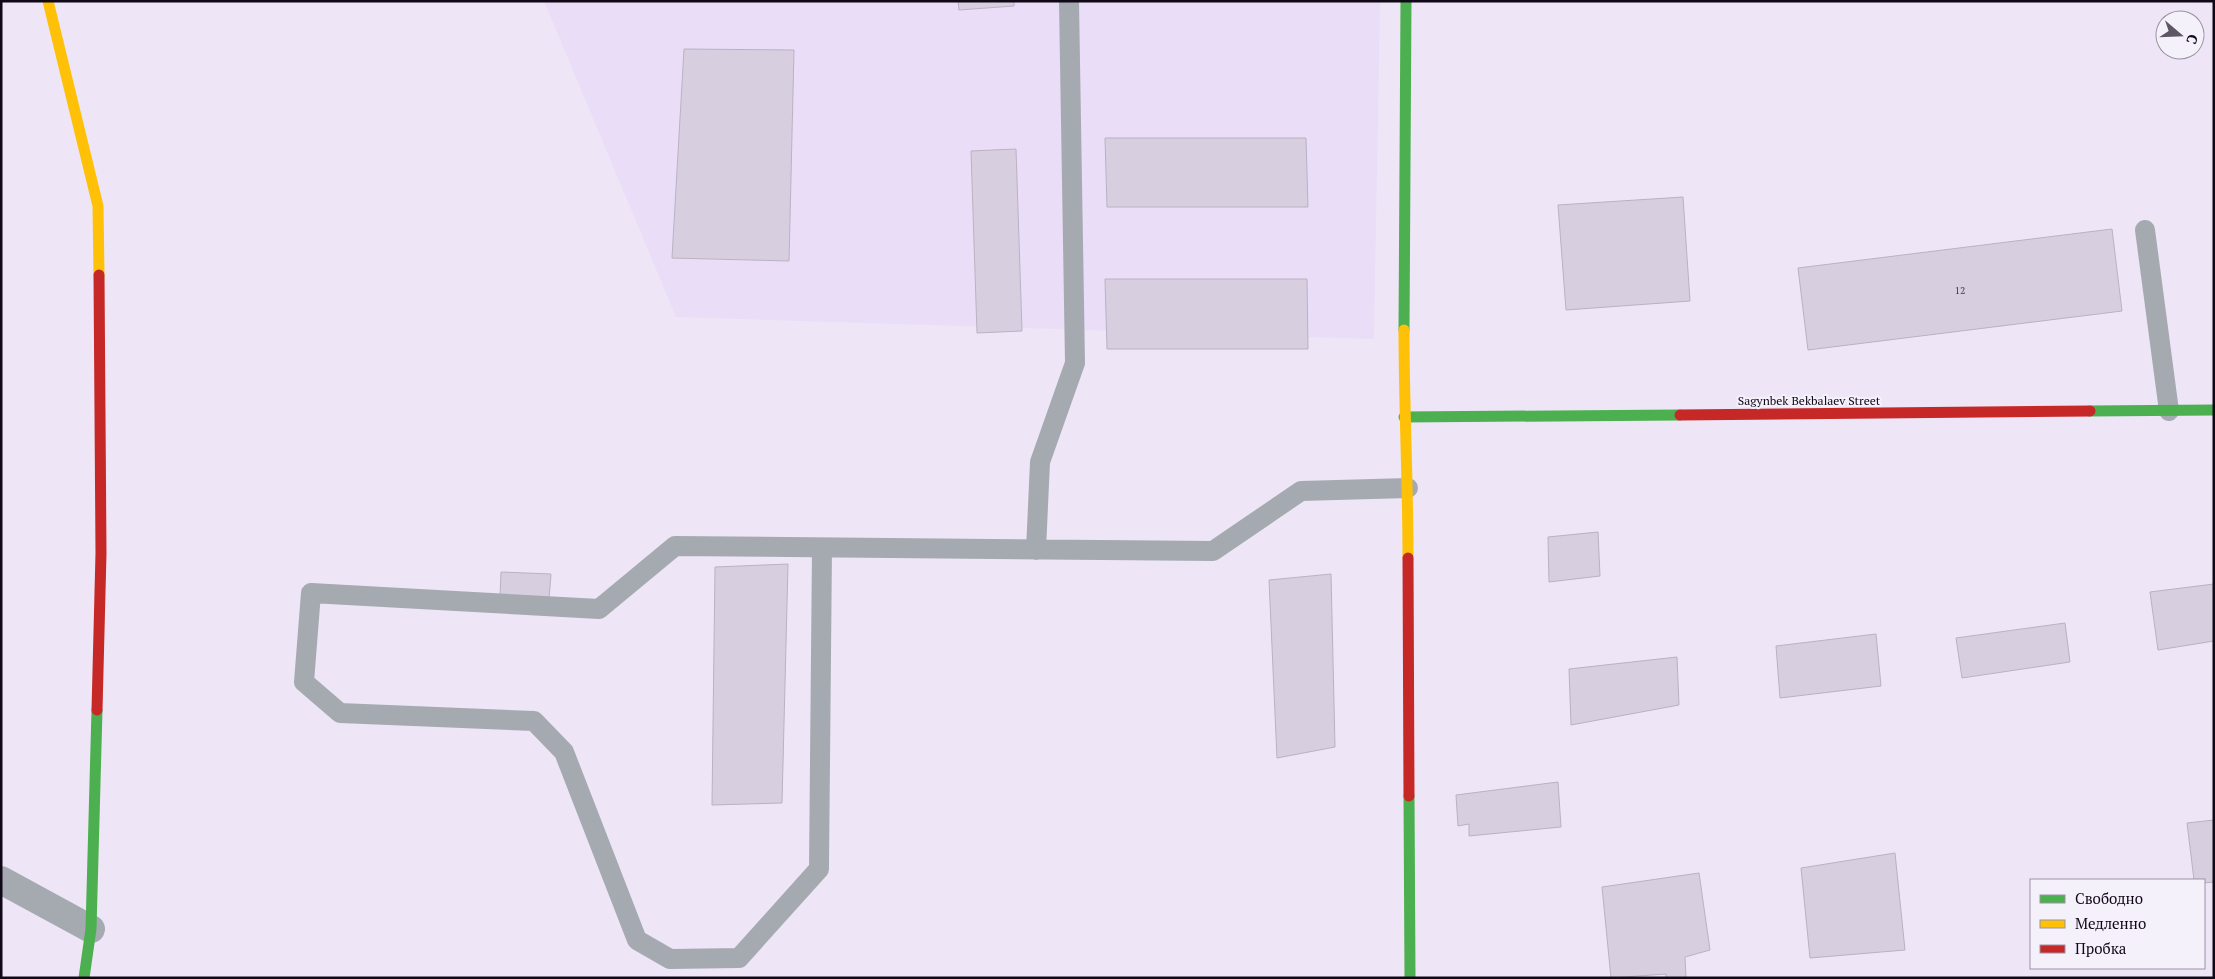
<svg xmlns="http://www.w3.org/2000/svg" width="2215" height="979" font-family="'PT Serif',serif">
	<rect width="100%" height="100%" fill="#eee6f6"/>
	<!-- built -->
	<path fill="#eaddf7" d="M544 1H1380L1374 339 676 317Z"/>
	<!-- building -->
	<path fill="#d7cfdf" stroke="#bab2c2" d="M958 1H1014V6L959 10Z
		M684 49 794 50 789 261 672 258Z
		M1105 138H1306L1308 207H1107Z
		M1016 149 1022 331 977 333 971 151Z
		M1683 197 1690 301 1566 310 1558 205Z
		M2112 229 2122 311 1808 350 1798 268Z
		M1105 279H1307L1308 349H1107Z
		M1598 532 1600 576 1549 582 1548 537Z
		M788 564 782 803 712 805 715 567Z
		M501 572 551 574 549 599 500 597Z
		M1331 574 1335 747 1277 758 1269 580Z
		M2214 584V641L2158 650 2150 592Z
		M2065 623 2070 662 1962 678 1956 638Z
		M1876 634 1881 686 1780 698 1776 646Z
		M1677 657 1679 705 1571 725 1569 669Z
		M1558 782 1561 827 1469 836V824L1458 826 1456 795Z
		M2214 820V882L2204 883V880H2194L2187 823Z
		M1895 853 1905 950 1810 958 1801 868Z
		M1699 873 1710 950 1685 957 1686 978H1666V974L1611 978 1602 887Z"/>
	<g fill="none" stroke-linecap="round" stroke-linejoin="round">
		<!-- lane -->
		<path stroke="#a5aab1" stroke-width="20" d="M2145 230 2169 411
			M822 548 819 869 739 958 670 959 637 940 564 752 534 721 340 713 304 682 311 593 599 609 675 546 1213 551 1301 491 1408 488
			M1036 550 1040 462 1075 363 1069 1"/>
		<!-- street -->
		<path stroke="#a5aab1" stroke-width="28" d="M1 880 91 929"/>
		<!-- fast -->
		<path stroke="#4caf50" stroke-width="11" d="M1404 330 1406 1
			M2090 411 2214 410
			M1404 417 1680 415
			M1409 796 1410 978
			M84 978 91 929 97 710"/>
		<!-- slow -->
		<path stroke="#ffc107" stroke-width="11" d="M48 1 98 206 99 275
			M1404 330C1404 406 1408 482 1408 558"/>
		<!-- jam -->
		<path stroke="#c62828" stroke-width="11" d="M1680 415 2090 411
			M1408 558 1409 796
			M97 710 101 553 99 275"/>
	</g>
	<g text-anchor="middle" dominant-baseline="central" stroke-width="4" stroke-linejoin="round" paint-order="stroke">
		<!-- number labels -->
		<g font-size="10" fill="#443b4b">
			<text x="1960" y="290">12</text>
		</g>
		<!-- street labels -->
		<g font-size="12" fill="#100717" stroke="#f5f1fb">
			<text x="1809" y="400">Sagynbek Bekbalaev Street</text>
		</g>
	</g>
	<!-- border -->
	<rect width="2215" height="979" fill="none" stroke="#100717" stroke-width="5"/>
	<!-- legend -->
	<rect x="2030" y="879" width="175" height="90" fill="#f5f1fb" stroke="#9993a0"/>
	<rect x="2040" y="895" width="25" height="8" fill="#4caf50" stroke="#9993a0"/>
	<text x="2075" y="904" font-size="15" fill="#100717">Свободно</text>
	<rect x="2040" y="920" width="25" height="8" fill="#ffc107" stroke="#9993a0"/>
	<text x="2075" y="929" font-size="15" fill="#100717">Медленно</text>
	<rect x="2040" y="945" width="25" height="8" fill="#c62828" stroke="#9993a0"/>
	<text x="2075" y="954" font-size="15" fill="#100717">Пробка</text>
	<!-- north arrow -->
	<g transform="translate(2180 35) rotate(109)"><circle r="24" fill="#f5f1fb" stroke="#9993a0"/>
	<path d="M0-4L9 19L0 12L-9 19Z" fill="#5e5565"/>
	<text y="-8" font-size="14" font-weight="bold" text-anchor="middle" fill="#100717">С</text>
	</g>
</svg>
